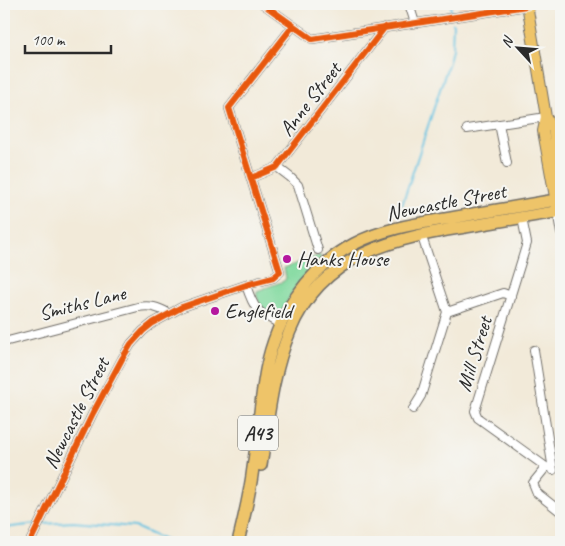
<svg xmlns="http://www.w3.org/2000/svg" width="565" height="546" font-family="Caveat,sans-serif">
	<rect width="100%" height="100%" fill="#f6f6f2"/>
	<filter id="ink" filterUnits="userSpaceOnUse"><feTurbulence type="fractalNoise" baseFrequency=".02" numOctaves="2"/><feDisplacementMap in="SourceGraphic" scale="10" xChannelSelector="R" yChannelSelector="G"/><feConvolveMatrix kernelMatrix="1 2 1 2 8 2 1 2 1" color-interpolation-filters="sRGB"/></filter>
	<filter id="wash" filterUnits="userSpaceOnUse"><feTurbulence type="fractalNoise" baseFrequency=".0096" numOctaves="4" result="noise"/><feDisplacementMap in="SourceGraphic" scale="20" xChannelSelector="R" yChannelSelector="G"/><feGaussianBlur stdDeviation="1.12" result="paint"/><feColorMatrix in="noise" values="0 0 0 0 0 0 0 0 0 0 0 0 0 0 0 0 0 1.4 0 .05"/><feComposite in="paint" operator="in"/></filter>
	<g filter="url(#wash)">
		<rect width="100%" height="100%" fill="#f2ead9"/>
		<!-- built -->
		<path fill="#f2d4be" d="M460 4H514L458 12Z"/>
		<!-- park -->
		<path fill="#80d99e" stroke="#568264" d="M320 255 321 258 295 288 280 314 274 315C264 310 255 303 257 291L284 281 286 278 284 268Z"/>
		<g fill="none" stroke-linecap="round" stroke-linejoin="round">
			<!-- stream -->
			<path stroke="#64c3e2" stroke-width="2" d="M451 4V12
				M402 205 449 62 452 49 453 23
				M43 524 73 522 135 527 169 542
				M4 528 36 524"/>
		</g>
	</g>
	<g filter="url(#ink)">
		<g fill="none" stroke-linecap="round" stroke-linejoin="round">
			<!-- minor casing -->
			<g stroke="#716e68" stroke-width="10">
				<path id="minor" d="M263 4 312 39 527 6
					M409 4 415 23
					M499 124 507 163
					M467 129 546 117
					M277 167 290 177 298 185 318 250
					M251 178 277 167 385 27
					M557 211 561 233
					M522 218 527 243 475 411 478 418 546 467 533 483 537 493 561 512
					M246 285C254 310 257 312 280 324
					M447 312 503 293 511 296
					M4 342 138 307C150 305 158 307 168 313
					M534 350 553 470
					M413 409 421 396 447 312 421 234
					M30 542 93 413 122 359 131 344 143 331 153 323 182 307 246 285 273 278 280 272 229 108 293 26"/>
			</g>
			<!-- major casing -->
			<g stroke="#716e68" stroke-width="12">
				<path id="major" d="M527 4 546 117 543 131 557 208
					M546 117 553 128 561 180"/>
			</g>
			<!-- highway casing -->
			<g stroke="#716e68" stroke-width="14">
				<path id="highway" d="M261 465C268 420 272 373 290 331 322 252 396 238 471 226 501 221 531 216 561 211
					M238 542C244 518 250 493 253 468 258 436 260 402 266 370 276 318 307 269 354 244 382 229 415 224 445 219 484 212 523 206 561 199"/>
			</g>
			<!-- minor -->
			<use href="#minor" stroke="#fff" stroke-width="8"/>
			<!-- major -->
			<use href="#major" stroke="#eec469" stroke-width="10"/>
			<!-- highway -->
			<use href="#highway" stroke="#eec469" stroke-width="11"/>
			<!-- cycleway casing -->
			<g stroke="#f6f6f2" stroke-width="9">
				<path id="cycleway" d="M263 4 312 39 527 6
					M251 178 277 167 385 27
					M30 542 93 413 122 359 131 344 143 331 153 323 182 307 246 285 273 278 280 272 229 108 293 26"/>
			</g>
			<!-- cycleway -->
			<use href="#cycleway" stroke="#e8590c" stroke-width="6"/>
		</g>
	</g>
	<!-- markers -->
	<g fill="#b5179e" stroke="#f6f6f2" stroke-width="2">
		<circle cx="287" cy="259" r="5"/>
		<circle cx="215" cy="311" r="5"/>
	</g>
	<g text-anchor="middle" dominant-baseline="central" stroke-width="4" stroke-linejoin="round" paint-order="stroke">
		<!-- shield labels -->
		<rect fill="#f6f6f2" stroke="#686867" stroke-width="1" x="238" y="415.5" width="40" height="35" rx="4"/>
		<g font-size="20" font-weight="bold" fill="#2b2b2b">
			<text x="258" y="433">A43</text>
		</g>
		<!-- street labels -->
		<g font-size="21" fill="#2b2b2b" stroke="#f6f6f2">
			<text transform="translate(310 99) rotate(-52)">Anne Street</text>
			<text transform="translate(446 202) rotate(-11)">Newcastle Street</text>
			<text transform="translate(82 303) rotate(-14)">Smiths Lane</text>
			<text transform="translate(474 354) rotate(-73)">Mill Street</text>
			<text transform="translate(76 413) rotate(-63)">Newcastle Street</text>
		</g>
		<!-- poi labels -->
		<g font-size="21" fill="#2b2b2b" stroke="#f6f6f2" text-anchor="start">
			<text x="297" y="259">Hanks House</text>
			<text x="225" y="311">Englefield</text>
		</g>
	</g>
	<!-- margin -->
	<rect width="565" height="546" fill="none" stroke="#f6f6f2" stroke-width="20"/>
	<!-- north arrow -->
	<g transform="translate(518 48) rotate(296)" stroke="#f6f6f2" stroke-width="4" paint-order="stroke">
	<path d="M0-4L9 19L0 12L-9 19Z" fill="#2b2b2b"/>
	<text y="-8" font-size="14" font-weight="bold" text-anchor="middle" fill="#2b2b2b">N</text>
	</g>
	<!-- scale -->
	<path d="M25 45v8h86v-8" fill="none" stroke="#2b2b2b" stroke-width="2.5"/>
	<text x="32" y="45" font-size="15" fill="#2b2b2b" stroke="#f6f6f2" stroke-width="4" paint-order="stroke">100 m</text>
</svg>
